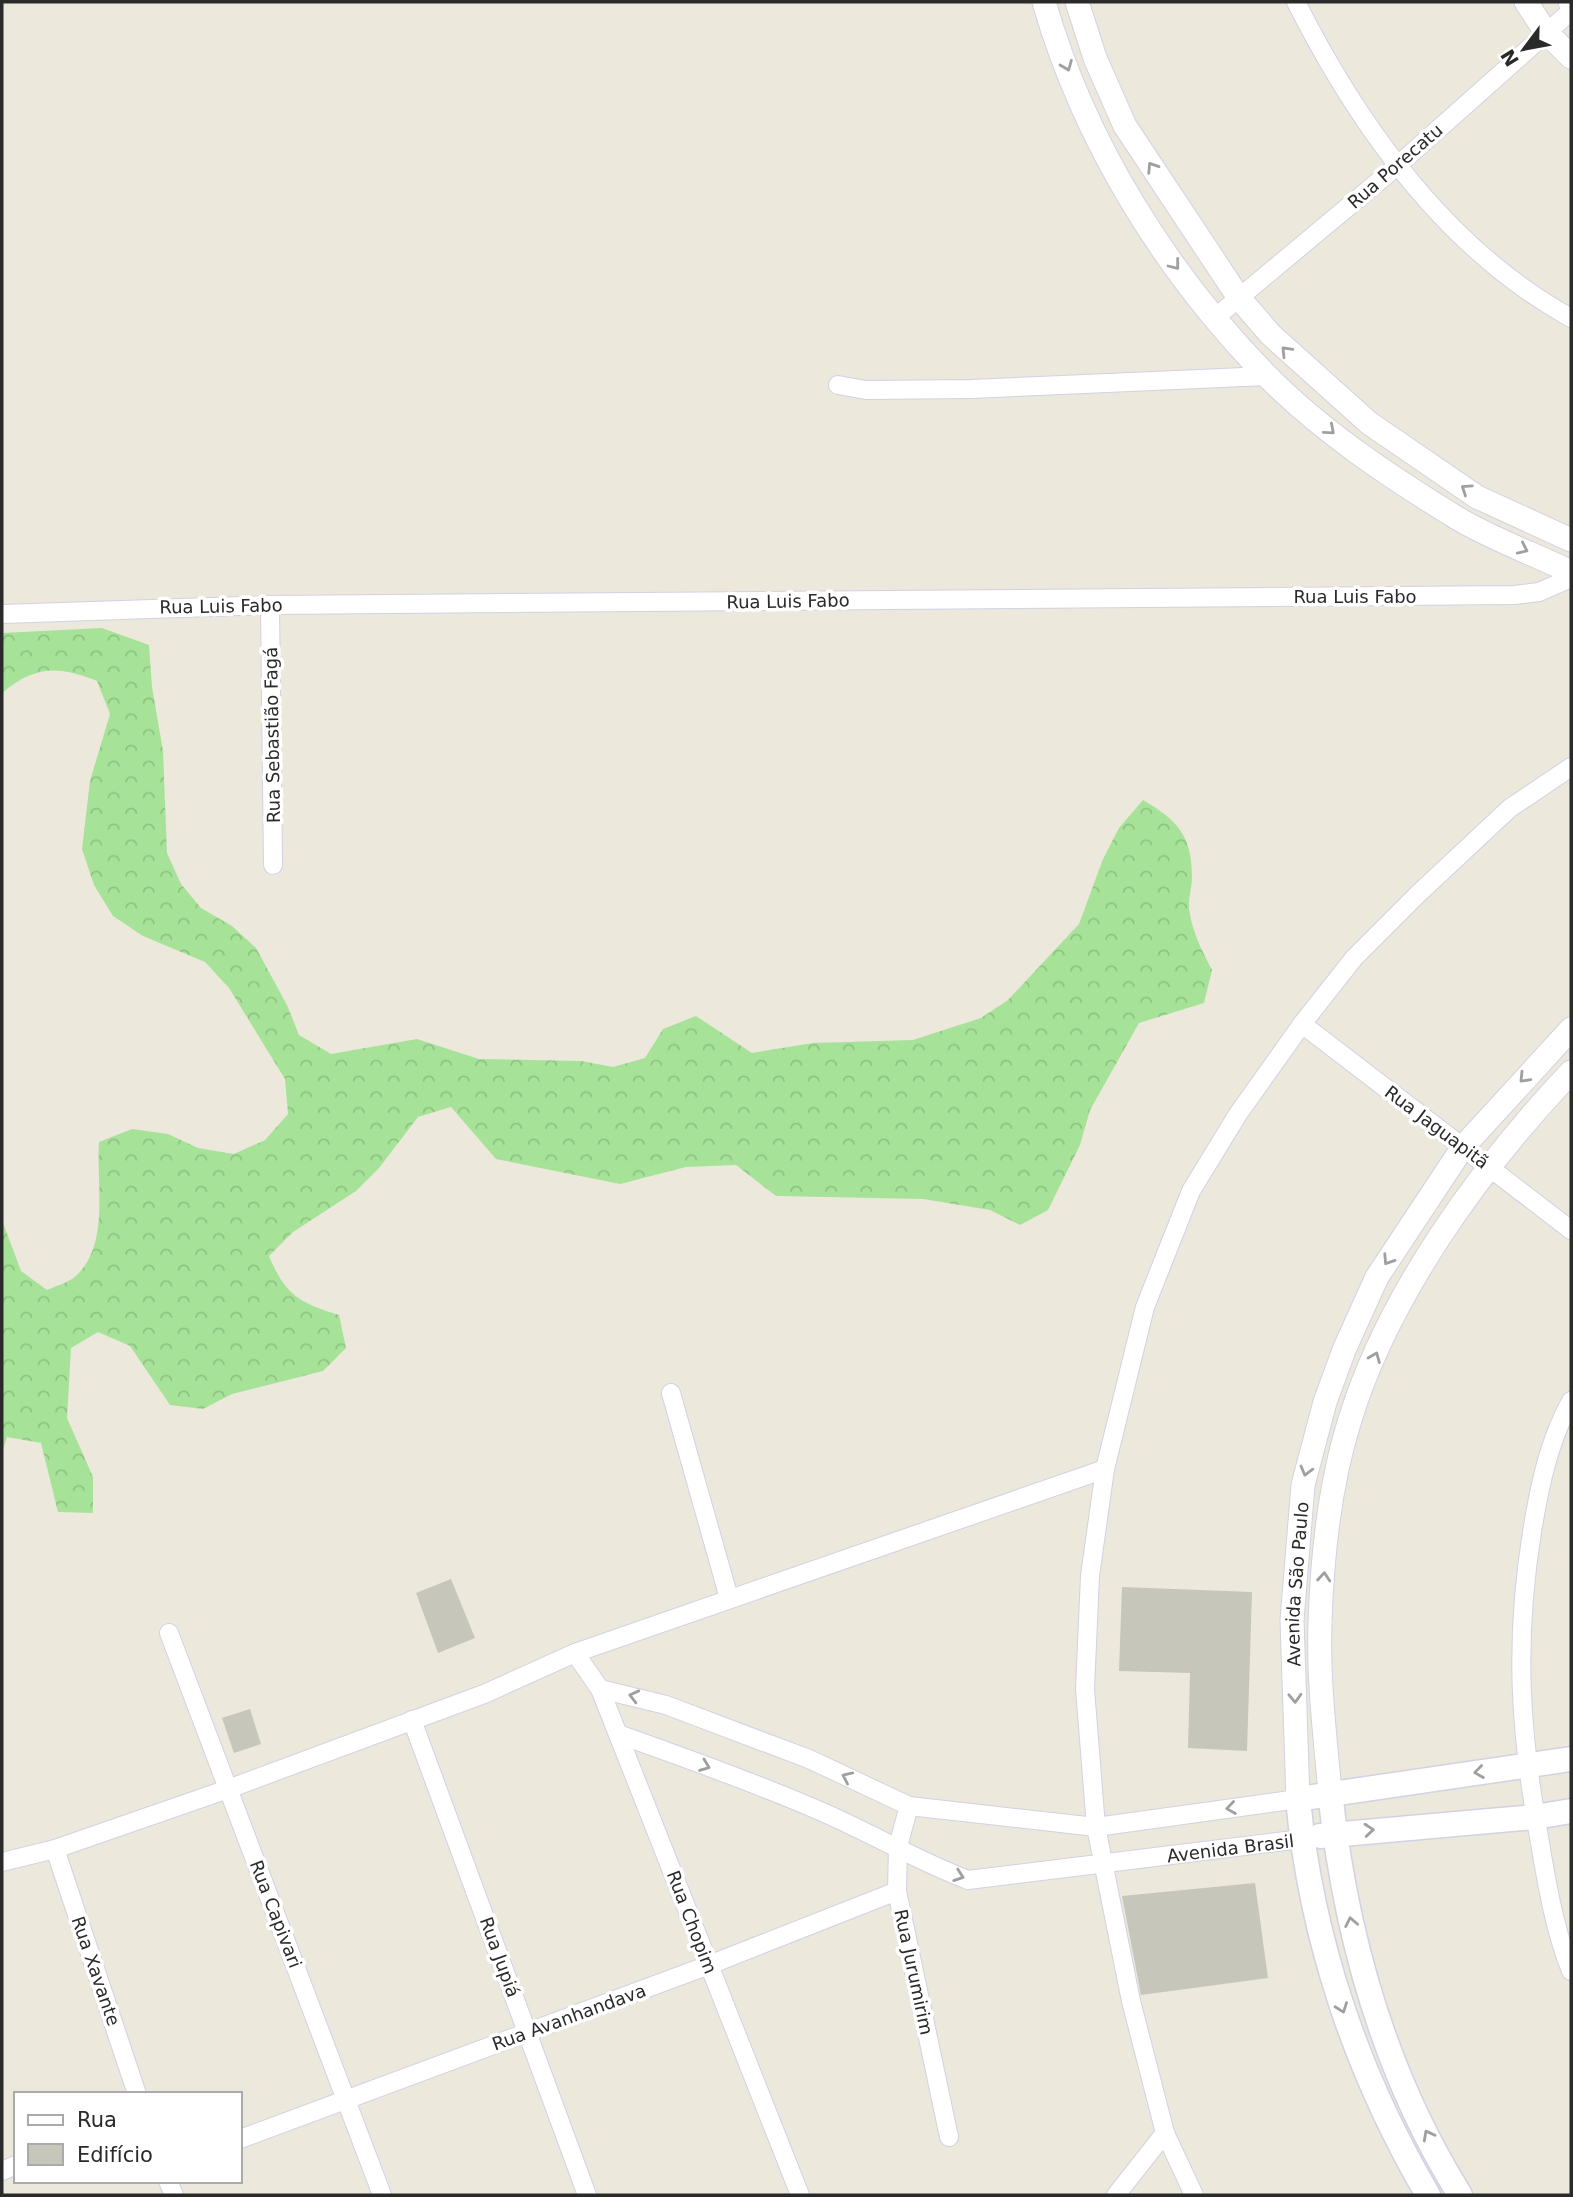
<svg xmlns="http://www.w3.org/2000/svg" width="1573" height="2197" font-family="'DejaVu Sans',sans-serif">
	<defs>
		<pattern id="forest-crowns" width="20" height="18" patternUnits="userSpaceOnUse" patternTransform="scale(1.75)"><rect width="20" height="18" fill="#a6e398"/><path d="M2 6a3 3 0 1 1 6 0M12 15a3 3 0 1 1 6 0" fill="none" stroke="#8fc383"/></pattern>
	</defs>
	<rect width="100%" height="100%" fill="#ece8dc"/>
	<!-- forest -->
	<path fill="url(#forest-crowns)" d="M102 628 149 645 152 687 163 751 167 853 181 884 201 908 232 926 256 948 287 1005 299 1035 331 1054 417 1039 479 1059 581 1061 613 1067 645 1058 663 1029 696 1016 752 1053 813 1043 913 1040 981 1018 1008 1000 1079 924 1103 859 1119 828 1143 800C1177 820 1192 835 1192 877 1192 887 1188 899 1189 909 1192 931 1202 951 1212 970L1204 1003 1139 1023 1090 1110 1080 1145 1048 1210 1020 1225 990 1210 923 1199 776 1196 736 1165 686 1167 620 1184 496 1159 451 1107 418 1117 379 1168 356 1191 293 1232 269 1256C285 1295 300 1303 339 1315L346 1348 323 1371 232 1394 203 1409 170 1405 130 1346 98 1332 71 1348 67 1418 93 1477V1513L58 1512 41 1443 7 1437 2 1453V1220L21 1271 47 1290C56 1286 70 1282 77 1275 110 1243 96 1183 99 1142L132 1129 168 1134 198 1148 234 1154 265 1140 288 1114 285 1079 229 988 205 962 143 936 113 916 94 885 82 849 90 781 110 714 97 681C58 666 36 665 2 693V633Z"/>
	<!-- building -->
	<path fill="#c7c6bb" d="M451 1579 475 1638 438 1653 416 1593Z
		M1122 1587 1252 1592 1247 1751 1188 1748 1190 1673 1119 1671Z
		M250 1709 261 1744 234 1753 222 1718Z
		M1255 1883 1268 1978 1141 1995 1122 1896Z"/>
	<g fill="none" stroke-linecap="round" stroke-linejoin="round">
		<!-- minor casing -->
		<g stroke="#d1d2e3" stroke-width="20">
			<g id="minor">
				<path d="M1296 2C1359 127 1446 249 1571 318"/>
				<path d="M1216 317 1397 166 1571 11"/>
				<path d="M838 385 866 390 971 389 1267 376"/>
				<path d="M270 605 273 865"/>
				<path d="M2 614 270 605 1515 595 1539 592 1571 578"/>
				<path d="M1302 1024 1571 1230"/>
				<path d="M671 1393 729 1598"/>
				<path d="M1571 1401C1549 1440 1539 1488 1532 1532 1514 1644 1520 1732 1540 1843 1547 1885 1555 1931 1571 1971"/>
				<path d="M169 1633 382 2195"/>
				<path d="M575 1653 600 1689 800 2195"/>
				<path d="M600 1689 666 1705 809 1759 909 1806 1096 1827 1298 1799"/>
				<path d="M412 1720 587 2195"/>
				<path id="s1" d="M618 1734C683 1757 750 1781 813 1808 866 1830 915 1860 968 1880L1302 1839"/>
				<path d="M909 1806 898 1846 897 1891 949 2137"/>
				<path d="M55 1849 137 2094"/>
				<path d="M2 1862 55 1849 228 1789 484 1694 575 1653 1105 1469"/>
				<path d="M240 2139 709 1965 897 1891"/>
				<path d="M2 2171 16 2165"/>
				<path d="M168 2181 174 2195"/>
				<path d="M1116 2195 1165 2133"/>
				<path d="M1194 2195 1165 2133 1131 2001 1096 1827 1085 1689 1090 1576 1105 1469 1145 1307 1191 1191 1238 1114 1302 1024 1354 958 1418 894 1510 808 1571 767"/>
			</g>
		</g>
		<!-- tertiary casing -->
		<g stroke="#d1d2e3" stroke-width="25">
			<g id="tertiary">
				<path d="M1044 2C1084 141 1165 272 1266 375 1321 431 1390 477 1457 518 1492 539 1534 554 1571 572"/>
				<path d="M1077 2 1095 58 1125 126 1239 298 1271 335 1369 423 1477 497 1571 540"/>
				<path d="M1526 2 1545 31 1571 57"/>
				<path d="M1570 2 1571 4"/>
				<path d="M1330 1792C1325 1736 1318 1679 1320 1623 1322 1559 1330 1484 1349 1423 1387 1296 1481 1167 1571 1072"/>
				<path id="s2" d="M1298 1799 1292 1620 1303 1485 1325 1402 1344 1350 1377 1277 1463 1147 1571 1029"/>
			</g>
		</g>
		<!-- secondary casing -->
		<g stroke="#d1d2e3" stroke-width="27">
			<path id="secondary" d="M1330 1792C1345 1934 1384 2073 1460 2195
				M1320 1836 1535 1817 1571 1811
				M1428 2195C1357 2074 1311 1939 1298 1799L1571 1759"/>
		</g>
		<!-- minor -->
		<use href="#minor" stroke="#fff" stroke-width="18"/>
		<!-- tertiary -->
		<use href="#tertiary" stroke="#fff" stroke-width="23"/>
		<!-- secondary -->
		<use href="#secondary" stroke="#fff" stroke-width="24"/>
	</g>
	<!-- one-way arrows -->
	<defs><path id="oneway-chevron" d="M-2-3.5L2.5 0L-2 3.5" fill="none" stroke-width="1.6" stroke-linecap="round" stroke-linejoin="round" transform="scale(1.75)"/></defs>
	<g stroke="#9f9f9f">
		<use href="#oneway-chevron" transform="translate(1067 66) rotate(68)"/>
		<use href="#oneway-chevron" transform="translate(1152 167) rotate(-123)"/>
		<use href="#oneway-chevron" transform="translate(1175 265) rotate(52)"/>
		<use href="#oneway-chevron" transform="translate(1286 351) rotate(-134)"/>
		<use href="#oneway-chevron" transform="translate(1330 430) rotate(41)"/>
		<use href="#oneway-chevron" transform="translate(1466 489) rotate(-146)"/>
		<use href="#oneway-chevron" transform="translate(1523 549) rotate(25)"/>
		<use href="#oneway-chevron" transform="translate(1524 1078) rotate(134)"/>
		<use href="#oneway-chevron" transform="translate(1388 1260) rotate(123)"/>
		<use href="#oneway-chevron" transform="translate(1375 1357) rotate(-68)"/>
		<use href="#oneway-chevron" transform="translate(1306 1471) rotate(105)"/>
		<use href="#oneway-chevron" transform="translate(1324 1577) rotate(-85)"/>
		<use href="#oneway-chevron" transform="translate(634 1696) rotate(-166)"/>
		<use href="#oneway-chevron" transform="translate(1295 1698) rotate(88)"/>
		<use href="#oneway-chevron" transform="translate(705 1766) rotate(21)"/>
		<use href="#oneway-chevron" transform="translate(1479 1772) rotate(172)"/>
		<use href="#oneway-chevron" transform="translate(847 1777) rotate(-155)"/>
		<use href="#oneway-chevron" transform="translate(1231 1808) rotate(172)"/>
		<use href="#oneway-chevron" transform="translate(1369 1830) rotate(-5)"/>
		<use href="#oneway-chevron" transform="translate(959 1876) rotate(19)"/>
		<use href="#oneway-chevron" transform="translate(1351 1922) rotate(-101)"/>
		<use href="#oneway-chevron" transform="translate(1342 2008) rotate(70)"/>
		<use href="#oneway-chevron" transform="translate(1428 2135) rotate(-118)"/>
	</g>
	<g text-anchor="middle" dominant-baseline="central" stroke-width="7" stroke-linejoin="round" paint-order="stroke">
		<!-- street labels -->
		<g font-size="18" fill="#2a2a2a" stroke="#fff">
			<text transform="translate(1395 166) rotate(-41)">Rua Porecatu</text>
			<text x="1355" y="596">Rua Luis Fabo</text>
			<text transform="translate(788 601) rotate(-1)">Rua Luis Fabo</text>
			<text transform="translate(221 606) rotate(-1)">Rua Luis Fabo</text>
			<text transform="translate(272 735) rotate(-91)">Rua Sebastião Fagá</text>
			<text transform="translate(1437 1127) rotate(37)">Rua Jaguapitã</text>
			<text stroke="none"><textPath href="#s2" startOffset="215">Avenida São Paulo</textPath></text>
			<text stroke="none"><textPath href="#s1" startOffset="644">Avenida Brasil</textPath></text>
			<text transform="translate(276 1914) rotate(69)">Rua Capivari</text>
			<text transform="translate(692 1922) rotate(69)">Rua Chopim</text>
			<text transform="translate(500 1957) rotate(70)">Rua Jupiá</text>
			<text transform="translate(96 1971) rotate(71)">Rua Xavante</text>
			<text transform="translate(914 1972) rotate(78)">Rua Jurumirim</text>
			<text transform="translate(569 2017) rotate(-20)">Rua Avanhandava</text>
		</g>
	</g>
	<!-- border -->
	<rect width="1573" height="2197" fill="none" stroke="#2a2a2a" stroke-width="7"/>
	<!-- legend -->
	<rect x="14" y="2092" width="228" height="91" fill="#ffffff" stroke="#aaaaaa" stroke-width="2"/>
	<rect x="28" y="2115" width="35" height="10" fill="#ffffff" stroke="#aaaaaa" stroke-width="2"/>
	<text x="77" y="2127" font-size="21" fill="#2a2a2a">Rua</text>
	<rect x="28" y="2144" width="35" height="21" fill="#c7c6bb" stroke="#aaaaaa" stroke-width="2"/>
	<text x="77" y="2162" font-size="21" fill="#2a2a2a">Edifício</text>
	<!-- north arrow -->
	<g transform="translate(1524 49) rotate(238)" stroke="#ffffff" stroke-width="5" paint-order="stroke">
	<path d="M0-5L12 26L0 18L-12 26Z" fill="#2a2a2a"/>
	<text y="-10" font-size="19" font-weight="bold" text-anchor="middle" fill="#2a2a2a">N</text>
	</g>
</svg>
